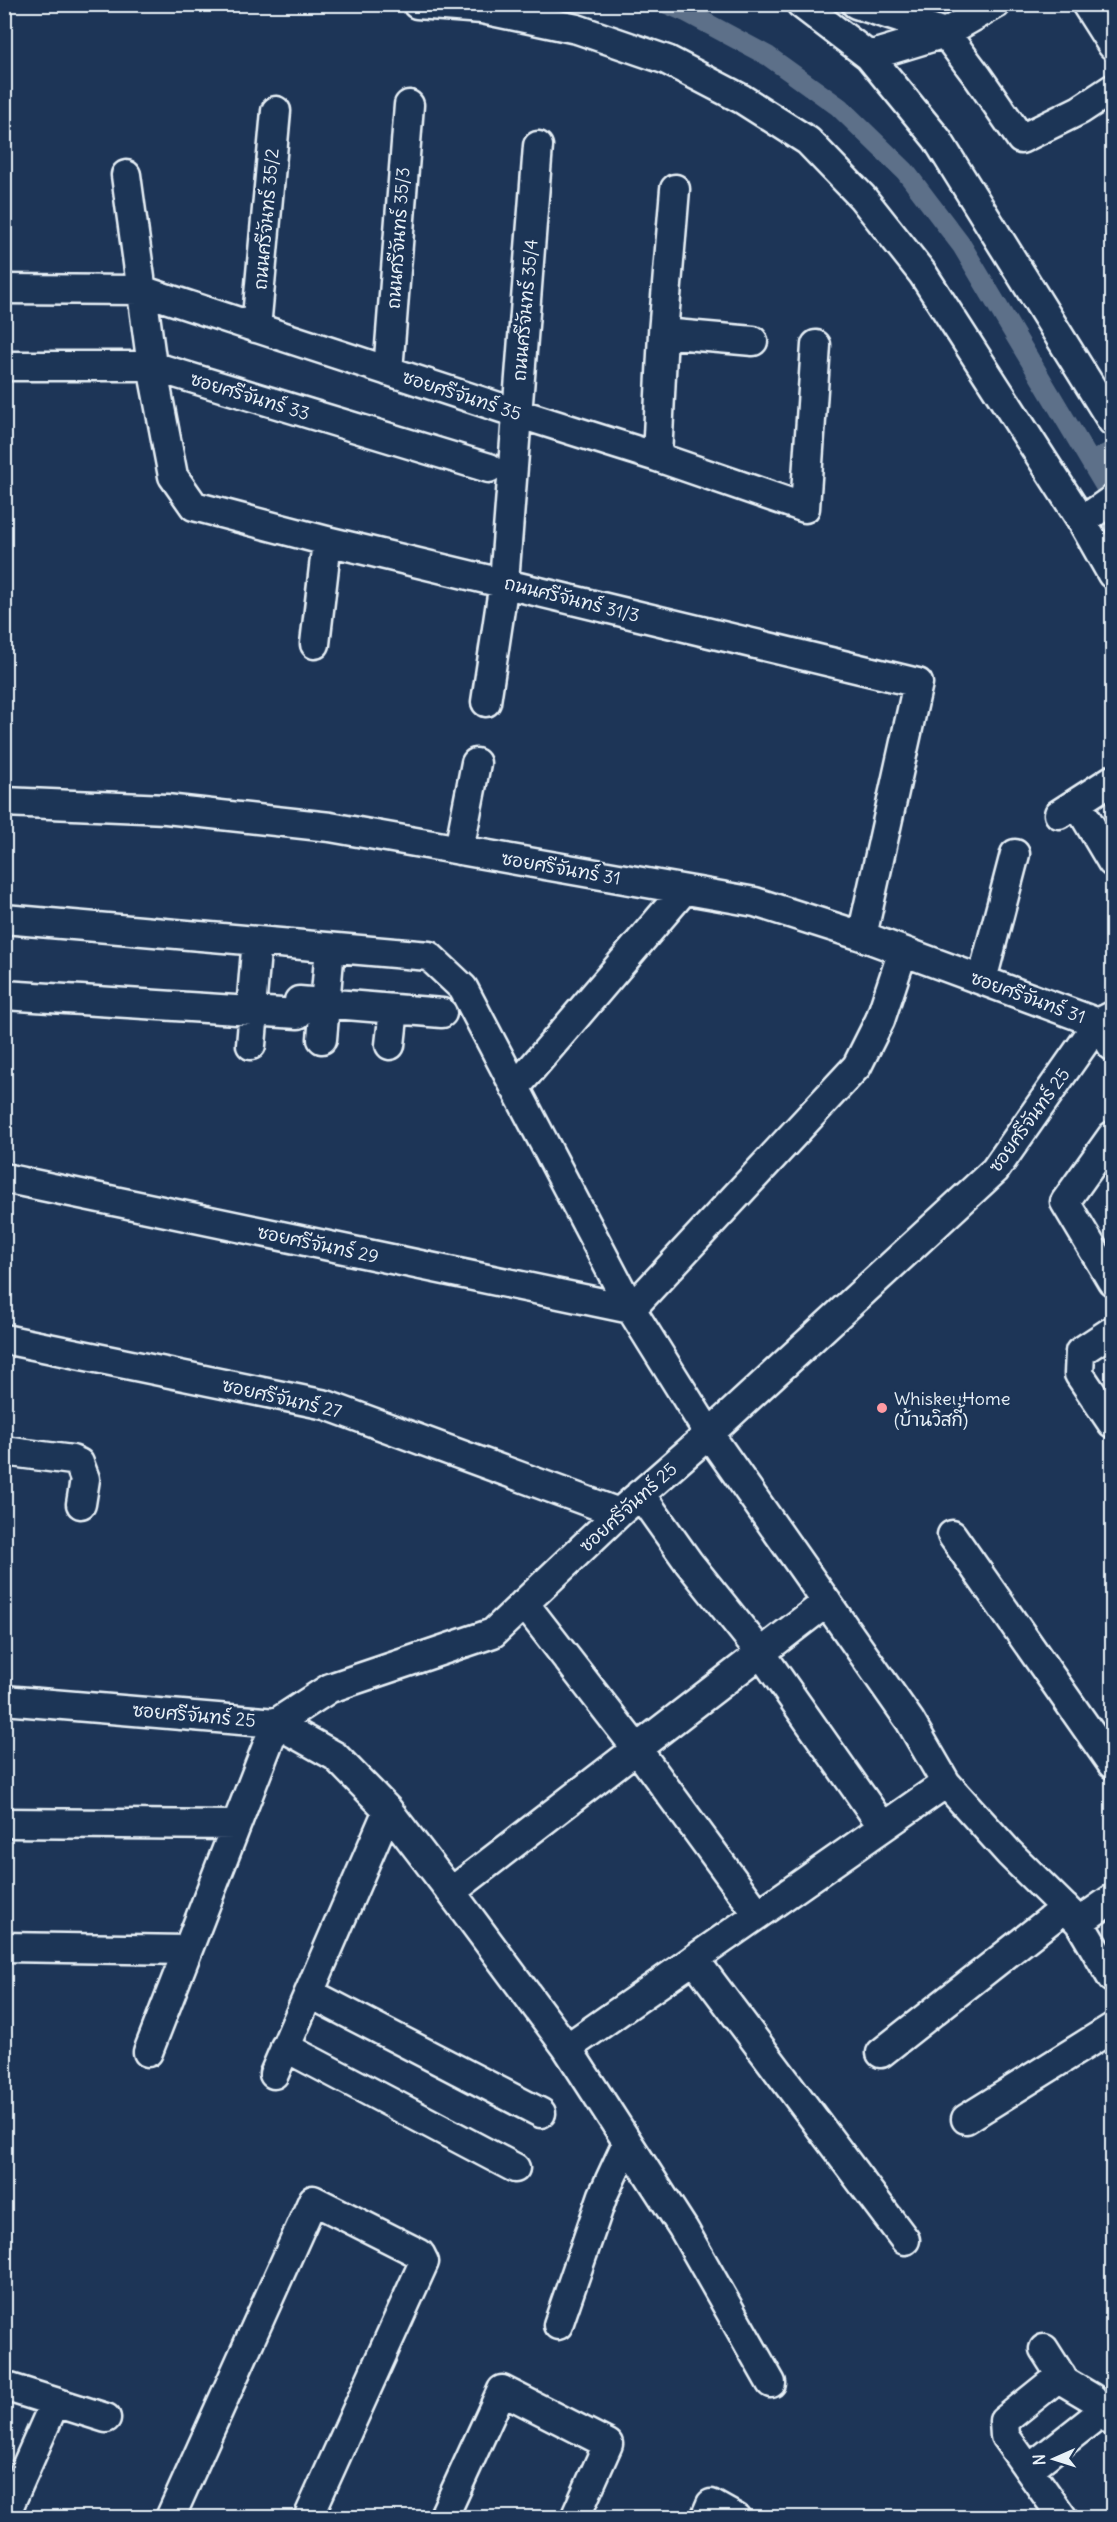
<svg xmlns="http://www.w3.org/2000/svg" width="1117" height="2522" font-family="Delius,'Playpen Sans Thai',sans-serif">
	<rect width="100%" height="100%" fill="#1d3557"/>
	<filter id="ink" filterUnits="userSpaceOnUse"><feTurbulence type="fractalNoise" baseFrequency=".0167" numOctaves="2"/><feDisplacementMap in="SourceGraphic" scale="12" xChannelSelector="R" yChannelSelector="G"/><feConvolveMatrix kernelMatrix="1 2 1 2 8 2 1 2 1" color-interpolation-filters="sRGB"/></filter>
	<g filter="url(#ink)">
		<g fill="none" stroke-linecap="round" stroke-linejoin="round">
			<!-- canal -->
			<path stroke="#5d7089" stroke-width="20" d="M667 4 686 12 768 56 839 107 905 171 962 246 1112 498
				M1091 462 1112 451"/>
			<!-- minor casing -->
			<g stroke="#e8f1f8" stroke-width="33">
				<path id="minor" d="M417 4 482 9 577 29 667 60 742 99 808 141 862 197 923 274 1082 521 1112 500
					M801 4 869 56 937 139 1112 421
					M856 4 945 33 978 77 1021 139 1080 110 1112 89
					M1086 4 1112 45
					M869 56 945 33 996 4
					M126 175 152 366 173 476 194 506 327 541 918 683 862 936
					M4 289 141 290 517 413 657 457 663 333 675 189
					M256 328 276 111
					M663 333 753 341
					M4 366H152L489 468
					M388 371 409 105
					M657 457 805 508 816 345
					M1082 521 1112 574
					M315 644 327 541
					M486 702 504 582 538 146
					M4 802 166 809 330 827 755 902 862 936 1098 1023 1112 1046
					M1077 803 1112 862
					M1059 814 1112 780
					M459 850 476 763
					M4 919 429 956 463 988 631 1309 709 1434 910 1721 946 1783 1009 1853 1079 1922 1112 1978
					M982 980 1015 854
					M4 995 298 1014 299 1001 442 1013
					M252 998 256 951
					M322 1039 329 959
					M251 1045 254 1011
					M390 1045 394 1009
					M515 1088 684 890
					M1112 1136 1065 1202 1112 1281
					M4 1178 631 1309 857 1066 880 1020 903 951
					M1112 1331 1080 1352 1079 1374 1112 1423
					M4 1339 326 1405 619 1513
					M4 1451 72 1460 79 1463 85 1479 81 1504
					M640 1494 689 1563 761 1653 883 1827
					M952 1535 1112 1764
					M524 1603 637 1749 758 1914
					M4 1700 276 1723 330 1688 493 1633 619 1513 709 1434 995 1170 1098 1023 1112 1016
					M4 1823 235 1825
					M451 1892 827 1602
					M1079 1922 1112 1899
					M4 1947 187 1950
					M694 1959 905 2240
					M309 1993 541 2113
					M285 2047 515 2168
					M567 2048 946 1783
					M148 2052 276 1723 335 1756 388 1810 451 1892 567 2048 683 2228 771 2383
					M881 2053 1065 1908
					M274 2074 388 1810
					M966 2119 1112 2028
					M558 2325 603 2195 627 2143
					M1044 2349 1065 2382 1092 2398 1112 2421
					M1061 2375 1004 2421 1005 2436 1063 2518
					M4 2386 106 2418
					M1029 2469 1104 2410
					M4 2517 55 2402
					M170 2518 313 2200 420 2254 424 2262 308 2518
					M443 2518 502 2390 608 2444 575 2518
					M705 2518 711 2504 736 2518"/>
			</g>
			<!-- minor -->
			<use href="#minor" stroke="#1d3557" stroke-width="28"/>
		</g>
	</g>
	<!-- markers -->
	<circle fill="#ff9aa2" stroke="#1d3557" stroke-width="2" cx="882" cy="1408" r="6"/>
	<g text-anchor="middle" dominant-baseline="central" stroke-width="4.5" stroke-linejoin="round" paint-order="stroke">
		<!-- street labels -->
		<g font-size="18" fill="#e8f1f8" stroke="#1d3557">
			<text transform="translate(266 219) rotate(-85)">ถนนศรีจันทร์ 35/2</text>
			<text transform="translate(398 238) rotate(-86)">ถนนศรีจันทร์ 35/3</text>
			<text transform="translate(525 310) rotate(-85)">ถนนศรีจันทร์ 35/4</text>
			<text transform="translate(462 395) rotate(18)">ซอยศรีจันทร์ 35</text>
			<text transform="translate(250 396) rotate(17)">ซอยศรีจันทร์ 33</text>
			<text transform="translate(572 599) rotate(14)">ถนนศรีจันทร์ 31/3</text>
			<text transform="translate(561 868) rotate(10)">ซอยศรีจันทร์ 31</text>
			<text transform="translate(1028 997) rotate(20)">ซอยศรีจันทร์ 31</text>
			<text transform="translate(1029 1120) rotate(-54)">ซอยศรีจันทร์ 25</text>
			<text transform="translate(318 1244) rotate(12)">ซอยศรีจันทร์ 29</text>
			<text transform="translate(282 1398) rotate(13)">ซอยศรีจันทร์ 27</text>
			<text transform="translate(628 1507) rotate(-42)">ซอยศรีจันทร์ 25</text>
			<text transform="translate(194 1715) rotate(5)">ซอยศรีจันทร์ 25</text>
		</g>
		<!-- poi labels -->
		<g font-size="18" fill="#e8f1f8" stroke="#1d3557" text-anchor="start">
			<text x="894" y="1398">WhiskeyHome<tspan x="894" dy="21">(บ้านวิสกี้)</tspan></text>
		</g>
	</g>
	<!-- margin -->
	<rect width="1117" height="2522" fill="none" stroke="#1d3557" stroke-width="24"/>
	<rect x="12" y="12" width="1093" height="2498" fill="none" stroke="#e8f1f8" stroke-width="2" filter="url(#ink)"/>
	<!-- north arrow -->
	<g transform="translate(1054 2459) rotate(267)" stroke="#1d3557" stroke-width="4.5" paint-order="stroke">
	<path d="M0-4.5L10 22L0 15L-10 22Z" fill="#e8f1f8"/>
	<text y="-9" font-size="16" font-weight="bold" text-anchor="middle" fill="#e8f1f8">N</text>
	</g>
</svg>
